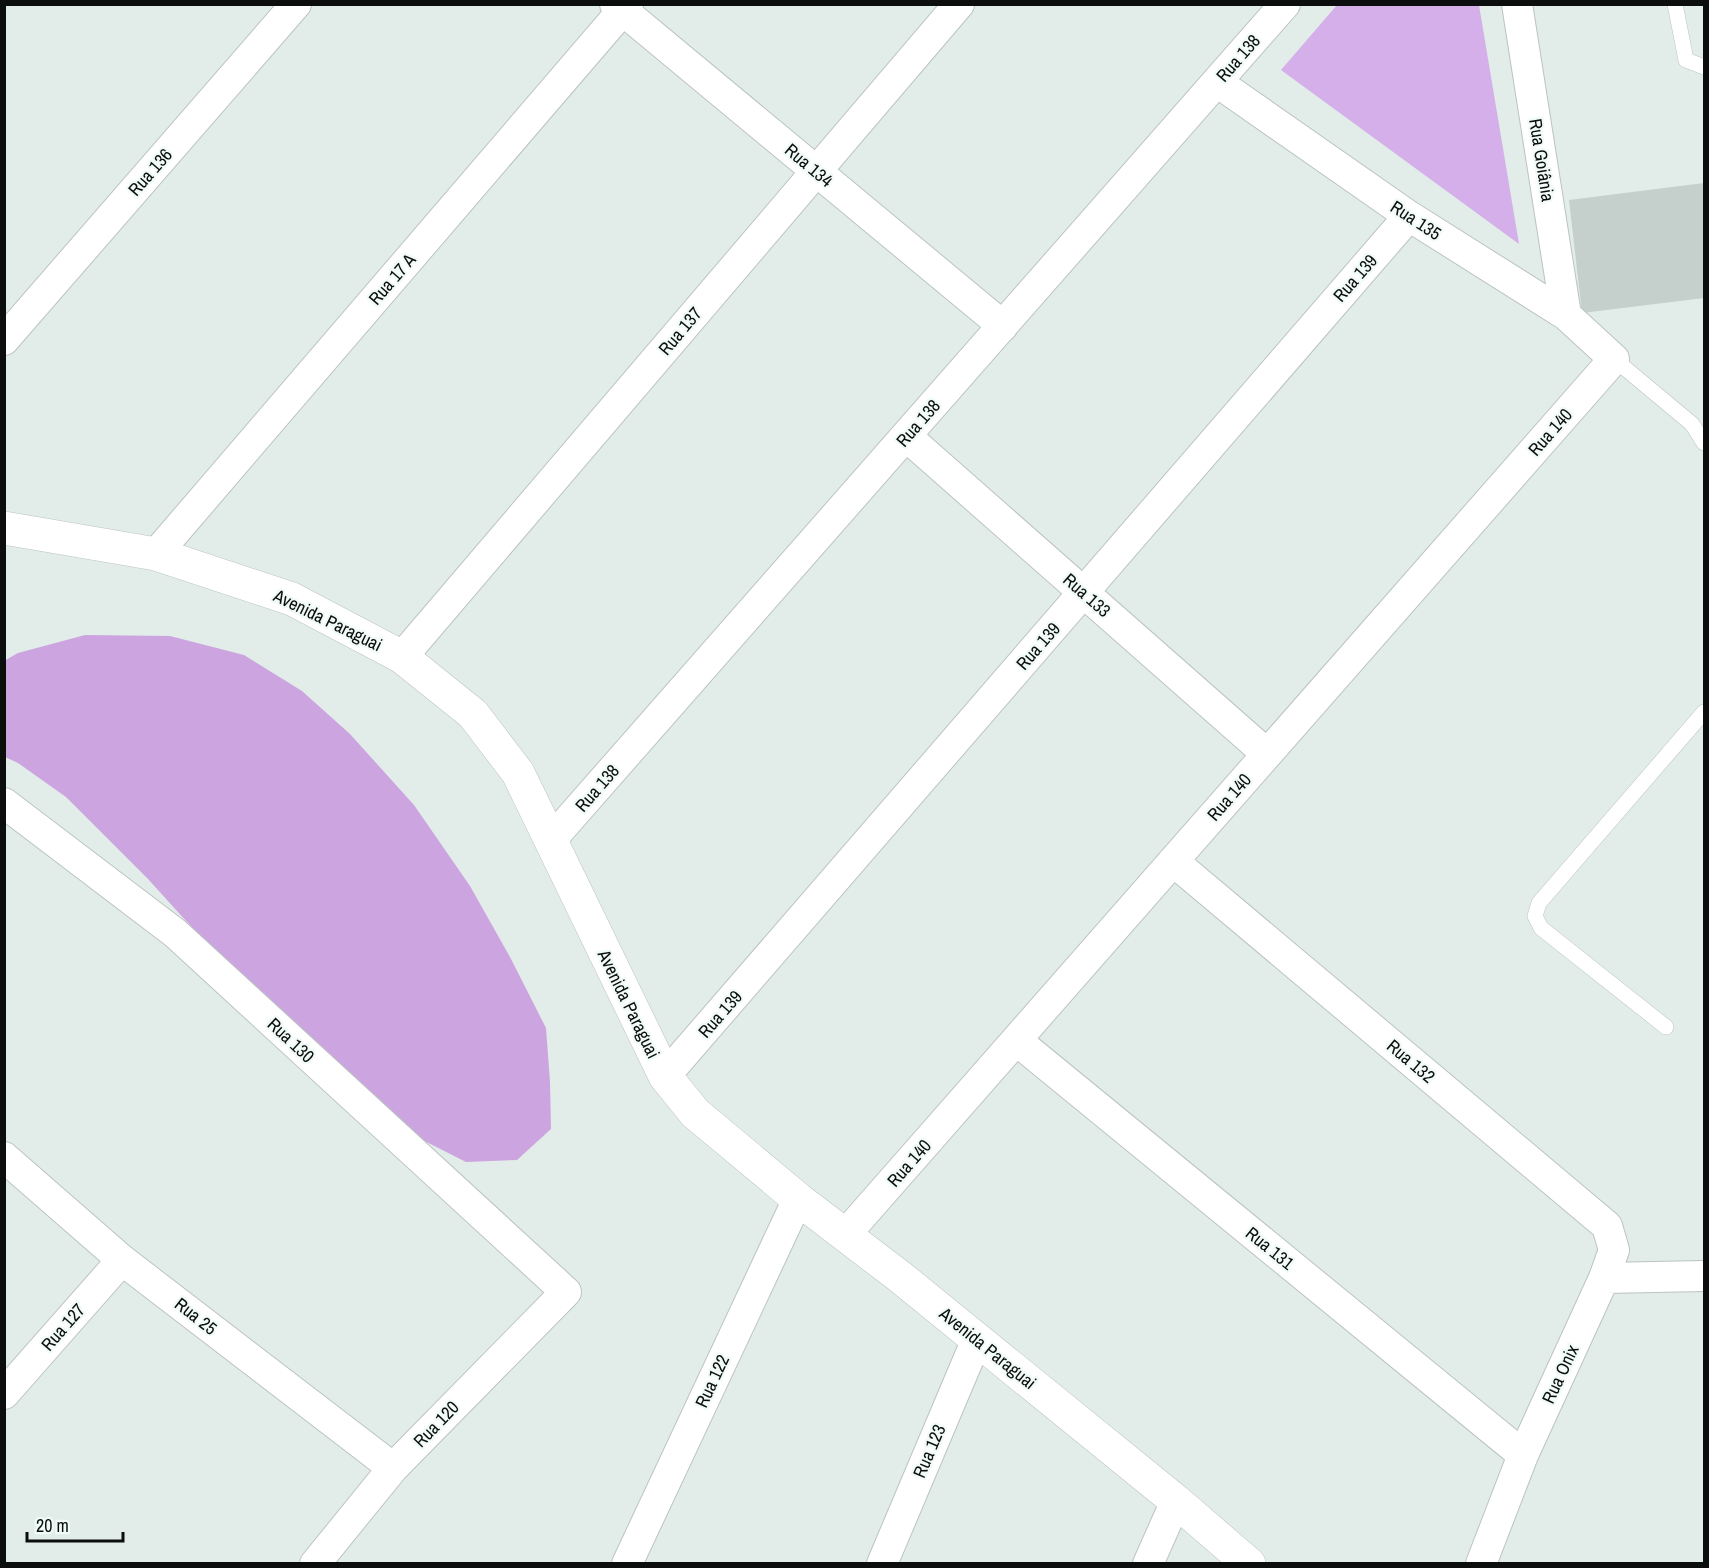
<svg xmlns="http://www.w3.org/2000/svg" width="1709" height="1568" font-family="'Archivo Narrow',sans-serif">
	<rect width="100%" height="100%" fill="#e2ece9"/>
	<!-- green -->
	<path fill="#d5afea" d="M1337 5H1479L1519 244 1281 70Z"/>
	<!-- forest -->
	<path fill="#cca5e0" d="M85 635 170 636 244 655 302 691 350 734 414 805 470 886 510 957 546 1028 550 1082 551 1129 517 1160 466 1162 393 1125 217 955 148 879 66 797 18 763 5 757 4 661 18 653Z"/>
	<!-- building -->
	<path fill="#c5cfcb" d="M1704 183V298L1582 313 1569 200Z"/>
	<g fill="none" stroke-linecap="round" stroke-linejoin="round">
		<!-- lane casing -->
		<g stroke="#bbc4c1" stroke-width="16">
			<path id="lane" d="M1675 4 1686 60 1704 67
				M1614 359 1692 424 1704 443
				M1666 1027 1541 928 1535 916 1539 903 1704 712"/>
		</g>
		<!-- street casing -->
		<g stroke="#bbc4c1" stroke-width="32">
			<path id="street" d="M615 4 1003 326
				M1517 4 1566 315
				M4 340 296 4
				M906 436 1267 754
				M156 554 628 4
				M402 657 959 4
				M4 803 175 933 566 1292 393 1468 315 1564
				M550 841 1285 4
				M1173 861 1607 1226 1614 1250 1604 1278 1523 1455 1481 1564
				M1016 1040 1523 1455
				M665 1076 1409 216
				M4 1157 122 1260 393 1468
				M845 1235 1614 359 1566 315 1409 216 1217 82
				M1604 1278 1704 1276
				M4 1394 122 1260
				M627 1564 798 1199
				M882 1564 977 1339
				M1148 1564 1176 1501"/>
		</g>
		<!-- secondary casing -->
		<g stroke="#bbc4c1" stroke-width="34">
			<path id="secondary" d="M4 528 156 554 292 599 402 657 473 714 518 773 665 1076 695 1113 798 1199 899 1276 1176 1501 1249 1564"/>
		</g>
		<!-- lane -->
		<use href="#lane" stroke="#fff" stroke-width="15"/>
		<!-- street -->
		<use href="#street" stroke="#fff" stroke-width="30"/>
		<!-- secondary -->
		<use href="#secondary" stroke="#fff" stroke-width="33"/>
	</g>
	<g text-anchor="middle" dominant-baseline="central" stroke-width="4.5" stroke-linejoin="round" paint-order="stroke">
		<!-- street labels -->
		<g font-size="18" fill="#0b0e0d" stroke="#f0faf6">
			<text transform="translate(1238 58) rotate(-49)">Rua 138</text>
			<text transform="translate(1542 160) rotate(81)">Rua Goiânia</text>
			<text transform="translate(809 165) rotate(40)">Rua 134</text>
			<text transform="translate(150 172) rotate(-49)">Rua 136</text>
			<text transform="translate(1416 220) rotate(33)">Rua 135</text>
			<text transform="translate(1355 278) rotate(-49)">Rua 139</text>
			<text transform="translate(392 279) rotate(-49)">Rua 17 A</text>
			<text transform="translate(680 331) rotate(-50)">Rua 137</text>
			<text transform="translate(918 423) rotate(-49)">Rua 138</text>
			<text transform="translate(1550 432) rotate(-49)">Rua 140</text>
			<text transform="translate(1087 595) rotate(41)">Rua 133</text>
			<text transform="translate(328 620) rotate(26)">Avenida Paraguai</text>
			<text transform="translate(1038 646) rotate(-49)">Rua 139</text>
			<text transform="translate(597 788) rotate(-49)">Rua 138</text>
			<text transform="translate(1229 797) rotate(-49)">Rua 140</text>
			<text transform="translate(629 1004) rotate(64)">Avenida Paraguai</text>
			<text transform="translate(720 1014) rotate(-49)">Rua 139</text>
			<text transform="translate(291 1040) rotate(43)">Rua 130</text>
			<text transform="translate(1411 1061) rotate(40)">Rua 132</text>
			<text transform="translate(909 1163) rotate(-49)">Rua 140</text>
			<text transform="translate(1270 1248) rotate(39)">Rua 131</text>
			<text transform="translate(196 1316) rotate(38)">Rua 25</text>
			<text transform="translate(63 1327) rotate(-49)">Rua 127</text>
			<text transform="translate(988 1348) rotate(39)">Avenida Paraguai</text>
			<text transform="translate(1560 1374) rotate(-65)">Rua Onix</text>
			<text transform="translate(712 1381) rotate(-65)">Rua 122</text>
			<text transform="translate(436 1424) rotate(-46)">Rua 120</text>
			<text transform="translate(929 1451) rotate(-67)">Rua 123</text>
		</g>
	</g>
	<!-- border -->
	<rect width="1709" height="1568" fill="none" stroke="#0b0e0d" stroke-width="12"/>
	<!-- scale -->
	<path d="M27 1532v9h96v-9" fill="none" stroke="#0b0e0d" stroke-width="3"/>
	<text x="36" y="1532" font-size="18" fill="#0b0e0d" stroke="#f0faf6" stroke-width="4.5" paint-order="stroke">20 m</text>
</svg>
